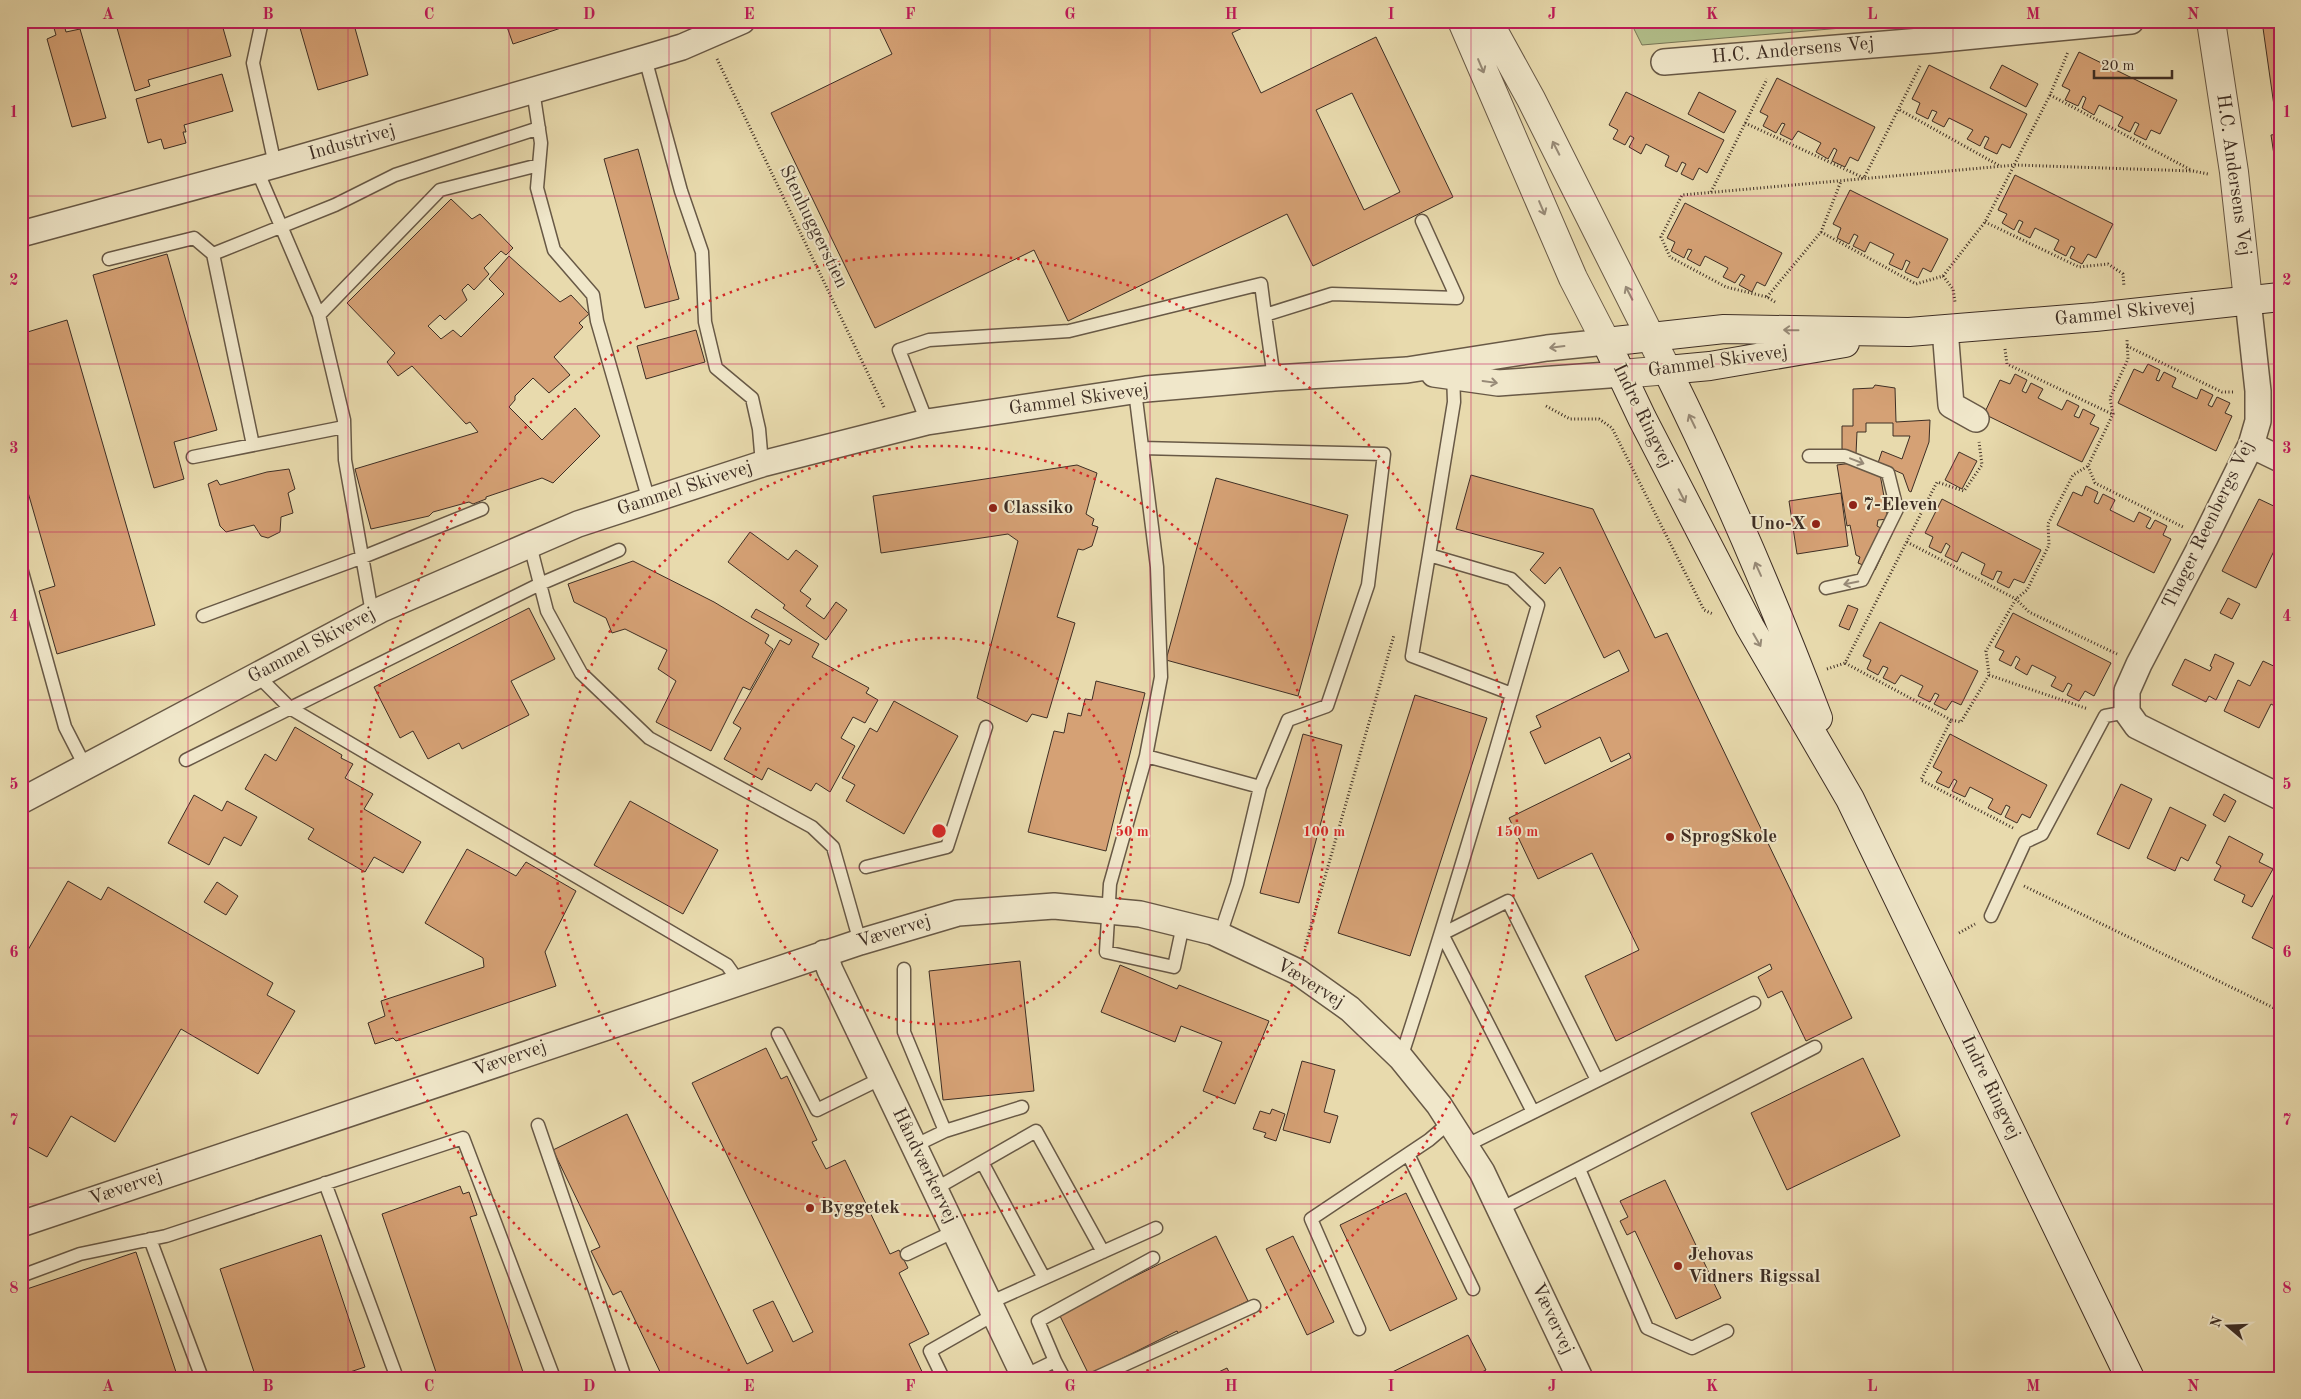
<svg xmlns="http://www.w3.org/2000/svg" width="2301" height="1399" font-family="'Old Standard TT',serif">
	<rect width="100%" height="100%" fill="#e8daad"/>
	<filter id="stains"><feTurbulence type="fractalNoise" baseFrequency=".004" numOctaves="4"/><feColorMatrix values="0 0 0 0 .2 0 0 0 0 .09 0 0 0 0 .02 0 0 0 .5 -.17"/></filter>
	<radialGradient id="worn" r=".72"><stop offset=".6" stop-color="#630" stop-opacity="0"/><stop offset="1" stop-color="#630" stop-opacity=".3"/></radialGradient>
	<!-- green -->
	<path fill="#b3c08c" stroke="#787758" d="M1630 21H1924L1642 45Z"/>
	<!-- building -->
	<path fill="#d5a175" stroke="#3e2e24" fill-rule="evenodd" d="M52 21H63L66 32 80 29 106 118 72 127 47 39 56 35Z
		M115 21H221L231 56 148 80 150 86 135 91Z
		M298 21H353L368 75 318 90Z
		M505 21H582L513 44Z
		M897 21H1257L1232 33 1261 93 1376 37 1453 197 1313 266 1287 214 1068 321 1034 250 875 328 771 113 892 54 880 29ZM1352 93 1400 192 1364 210 1316 110Z
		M1560 21H1592L1578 28H1570Z
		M2262 21H2280V195L2271 135 2278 134Z
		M2079 52 2177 100 2160 134 2151 130 2146 140 2134 134 2139 124 2135 122 2130 132 2118 126 2123 117 2099 105 2094 115 2082 108 2086 98 2083 96 2078 106 2065 100 2070 90 2062 86Z
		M1929 65 2027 114 2010 148 2002 144 1997 154 1984 148 1989 138 1985 136 1980 146 1967 139 1973 130 1949 118 1944 127 1932 121 1937 112 1932 110 1928 119 1916 113 1920 103 1912 99Z
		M2002 65 2038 84 2026 107 1990 88Z
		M222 74 233 111 184 125 186 132H183L186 143 164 149 161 139 148 143 136 99Z
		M1777 78 1875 127 1858 161 1850 157 1845 167 1832 161 1837 150 1834 148 1828 159 1816 152 1821 143 1798 131 1792 140 1780 134 1785 124 1782 123 1776 133 1763 126 1768 116 1760 112Z
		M1626 92 1724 140 1707 173 1699 168 1693 180 1681 174 1686 164 1682 162 1677 172 1665 166 1669 156 1646 144 1641 154 1629 147 1634 138 1631 136H1630L1625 145 1613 139 1618 130 1609 125Z
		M1699 92 1736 111 1724 133 1688 114Z
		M638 149 679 299 645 308 604 159Z
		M2015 175 2113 224 2096 258 2088 254 2082 264 2070 258 2075 248 2071 246 2066 256 2054 250 2059 240 2035 228 2030 238 2018 232 2023 222 2019 220 2014 230 2002 223 2007 214 1998 210Z
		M1850 190 1948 239 1931 272 1923 268 1918 278 1905 272 1910 262 1906 260 1902 270 1889 264 1894 254 1870 242 1865 252 1853 246 1858 236 1854 234 1849 244 1837 238 1841 228 1833 224Z
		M451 199 472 219 480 214 513 248 506 255 501 251 484 268 489 274 474 290 468 284 462 290 467 300 445 320 440 315 428 326 441 339 453 330 461 337 504 294 489 279 509 256 560 302 571 295 589 314 579 323 583 327 554 357 570 375 549 393 533 378 515 396V400L509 407 542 440 575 408 600 436 553 483 542 478 486 497V499L473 504 469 502 433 512 429 516 371 529 355 469 478 432 470 422 466 424 412 366 398 376 387 362 395 353 347 303Z
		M1685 203 1782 253 1765 286 1757 282 1752 292 1739 285 1745 276 1741 274 1735 283 1723 277 1728 268 1705 256 1700 266 1687 259 1692 250 1688 249 1684 258 1671 251 1675 242 1667 238Z
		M167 254 217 430 174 442 184 479 154 488 93 275Z
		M67 320 155 625 57 654 39 591 55 586 21 468V334Z
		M696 330 705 362 646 379 637 346Z
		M2148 364 2160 370 2156 380 2159 381 2164 372 2176 378 2172 387 2197 399 2201 389 2213 395 2208 405 2212 407 2217 397 2230 403 2225 413 2232 416 2216 451 2118 403 2134 369 2143 373Z
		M2015 374 2027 380 2022 391 2026 393 2031 383 2043 389 2038 398 2062 410 2067 400 2079 406 2074 416 2079 418 2083 409 2095 415 2090 424 2099 428 2082 462 1984 414 2000 380 2010 384Z
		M1875 385 1895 388 1896 422 1930 420 1929 442 1911 492 1909 491 1903 474 1878 463 1882 451 1902 459 1910 436H1893V423H1866V432H1857L1856 454 1842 449V426H1853V389L1873 388Z
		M1959 452 1977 461 1962 489 1945 480Z
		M1852 463 1880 474 1888 519 1878 520 1877 526 1892 534 1875 570 1858 563 1860 557 1856 555 1850 525 1847 526 1837 465Z
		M1077 465 1097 473 1086 514 1094 519 1092 525 1098 527 1092 546 1083 550 1078 549 1057 617 1075 623 1047 718 1032 714 1027 722 977 698 1018 541 1008 534 881 553 873 496Z
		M289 469 295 489 288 493 293 513 281 517 280 532 268 538 261 536 254 525 226 532 220 526 208 484 217 480 220 485 267 472Z
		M1471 475 1593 509 1655 638 1667 633 1852 1018 1806 1041 1782 991 1768 998 1758 977 1772 969 1770 964 1616 1041 1585 976 1639 950 1592 853 1538 879 1509 818 1631 758 1629 753 1611 762 1600 737 1545 764 1530 732 1541 727 1536 716 1629 671 1619 650 1604 658 1560 567 1545 584 1530 570 1544 553 1456 529Z
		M1216 478 1348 515 1298 696 1166 660Z
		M2086 486 2098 492 2094 502 2098 504 2103 494 2115 500 2110 510 2134 522 2139 512 2151 518 2146 527 2150 529 2155 520 2167 526 2163 535 2171 539 2154 573 2057 525 2073 492 2082 496Z
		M1841 493 1848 546 1797 554 1789 501Z
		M1942 499 2041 550 2024 583 2014 579 2009 588 1997 582 2002 572 1997 571 1993 580 1981 574 1985 564 1962 552 1957 562 1945 556 1950 546 1946 543 1941 553 1929 547 1933 537 1925 533Z
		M2259 499 2280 509V551L2275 549 2256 588 2222 571Z
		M750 532 788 560 796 550 818 566 800 591 811 599 806 606 824 619 836 602 847 610 826 640 783 608 785 605 728 562Z
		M633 561 714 602 769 635 765 643 773 649 750 690 743 687 711 751 656 722 676 681 658 669 667 650 625 629 612 633 606 618 574 602 568 584Z
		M2228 598 2240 604 2232 619 2220 613Z
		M1848 605 1858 609 1849 630 1839 626Z
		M529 608 555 659 511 681 529 715 462 749 459 743 428 759 413 731 400 738 374 687Z
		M756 609 819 644 812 657 869 688 866 693 878 700 865 723 853 717 841 738 855 746 830 792 816 783 811 791 768 768 762 780 724 759 741 728 733 723 780 640 789 645 792 640 751 617Z
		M2013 613 2111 663 2094 696 2085 691 2079 701 2067 695 2072 685 2068 683 2063 692 2051 686 2056 677 2032 665 2027 675 2015 668 2020 659 2016 656 2011 666 1999 660 2004 651 1995 647Z
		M1880 622 1978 671 1961 705 1952 701 1946 710 1934 704 1939 695 1935 693 1930 702 1918 696 1923 686 1901 675 1895 684 1883 678 1888 668 1883 666 1878 675 1867 669 1871 660 1863 656Z
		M2215 654 2234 663 2216 700 2209 696 2206 702 2172 685 2185 659 2210 671 2212 667 2210 666Z
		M2263 661 2280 669V709L2271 704 2259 728 2224 711 2238 680 2250 686Z
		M1096 681 1145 693 1106 851 1028 832 1054 731 1064 733 1068 713 1081 716 1085 699 1092 700Z
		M1415 695 1487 718 1410 956 1338 933Z
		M894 701 958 736 904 834 846 801 855 785 842 778 870 728 877 732Z
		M295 727 342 755 341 758 353 764 345 778 373 794 364 809 421 842 403 873 374 857 365 872 308 839 314 829 245 789 265 754 276 761Z
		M1303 734 1342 745 1299 903 1260 893Z
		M1950 734 2047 785 2030 818 2022 814 2017 823 2005 817 2010 807 2006 805 2001 815 1988 808 1993 799 1970 787 1965 797 1952 791 1957 781 1954 779 1949 788 1936 782 1942 772 1933 767Z
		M2121 784 2152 799 2129 849 2097 834Z
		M2224 794 2236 801 2225 822 2213 815Z
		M194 795 222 811 227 801 257 817 241 846 224 837 209 865 168 843Z
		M630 801 718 850 683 914 594 865Z
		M2170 807 2206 825 2188 861 2181 857 2175 871 2147 858Z
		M2229 836 2263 854 2259 862 2273 869 2252 907 2242 902 2245 895 2214 880 2221 866 2216 863Z
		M467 849 516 876 526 862 576 891 545 952 556 986 396 1041 393 1038 375 1044 368 1023 385 1016 381 1001 484 967 483 958 425 923Z
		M68 881 101 900 108 887 273 983 267 995 295 1011 258 1074 181 1029 115 1142 71 1116 47 1157 21 1143V962Z
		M2280 881V937L2274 949 2252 938Z
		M217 882 238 896 226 915 204 902Z
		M1020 961 1034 1091 943 1100 929 971Z
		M1120 965 1177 989 1179 985 1269 1021 1235 1104 1203 1091 1222 1042 1181 1026 1175 1042 1101 1012Z
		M766 1048 781 1079 787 1076 817 1140 812 1142 826 1169 845 1160 890 1254 899 1250 908 1268 899 1273 929 1334 909 1344 925 1378H663L621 1291 613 1295 591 1251 600 1247 553 1150 627 1114 747 1364 773 1351 753 1310 773 1301 793 1342 813 1332 692 1083Z
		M1863 1058 1900 1136 1787 1190 1751 1113Z
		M1302 1061 1335 1070 1324 1112 1338 1116 1330 1143 1283 1130Z
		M1272 1109 1285 1114 1276 1141 1264 1137 1266 1133 1253 1129 1260 1111 1270 1114Z
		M1665 1180 1721 1298 1676 1319 1635 1231 1627 1235 1620 1221 1628 1217 1620 1201Z
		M460 1186 463 1194 469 1192 477 1215 470 1217 525 1378H438L382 1214Z
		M1406 1193 1457 1299 1390 1331 1340 1225Z
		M321 1235 365 1367 332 1378H256L220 1269Z
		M1216 1236 1248 1301 1179 1335 1177 1331 1089 1375 1059 1314Z
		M1293 1236 1334 1322 1307 1335 1266 1249Z
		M136 1252 178 1378H21V1291Z
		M1468 1335 1486 1370 1470 1378H1380Z
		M1227 1368 1232 1378H1206Z"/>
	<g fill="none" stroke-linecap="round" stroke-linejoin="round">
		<!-- service casing -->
		<g stroke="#685946" stroke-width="15">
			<path id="service" d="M262 21 253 63 275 165
				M645 58 681 191 702 252 705 322 716 368 752 398 759 429 762 464
				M533 90 541 143 537 188 554 250 593 295 597 321 649 501
				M257 170 319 315 344 420 345 460 372 613
				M109 259 194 238 213 254
				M319 315 440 190 539 165
				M1265 315 1274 378
				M1135 391 1157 567 1161 677 1146 756
				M927 422 899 350 929 340 1069 331 1261 284 1265 315 1332 294 1457 298 1422 221
				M253 445 213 254 335 205 395 175 539 128
				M1142 448 1384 454 1368 585 1327 706 1288 720 1260 787
				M1809 456H1845L1888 473 1897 509 1862 580 1826 588
				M193 457 344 427
				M530 545 547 611 581 673 649 738 812 827 833 847 860 942
				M1429 555 1454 402 1453 372
				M21 568 65 727 85 766
				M203 616 363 557 482 509
				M257 675 290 708 727 965 739 982
				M186 760 540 584 619 550
				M866 867 947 847 986 727
				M1991 916 2025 842 2042 834 2105 716 2127 712
				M1183 925 1174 967 1106 952 1110 884 1146 756 1260 787 1237 884 1220 935
				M904 969V1032L945 1131
				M778 1034 817 1110 882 1078
				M1401 1058C1450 908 1494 757 1538 605L1511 579 1429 555 1412 656 1512 694
				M1533 1112 1442 934 1508 901 1597 1080
				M538 1125 625 1378
				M914 1146 945 1131 1022 1107
				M1465 1146 1754 1003
				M1408 1154 1473 1289
				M982 1162 1044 1278
				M1579 1169 1647 1328 1692 1348 1727 1331
				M325 1183 397 1378
				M935 1189 1036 1131 1103 1252
				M1500 1209 1815 1047
				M150 1239 202 1378
				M907 1254 955 1231
				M21 1276 80 1254 166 1236 463 1138 554 1378
				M989 1303 1156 1228
				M1359 1329 1311 1219 1429 1140 1450 1122
				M1055 1361 1038 1321 1153 1258
				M1024 1376 1055 1361 1064 1378
				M943 1378 930 1351 995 1314
				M1095 1378 1254 1306"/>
		</g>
		<!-- minor casing -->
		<g stroke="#685946" stroke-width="28">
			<path id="minor" d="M1664 62 1933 40 2131 21
				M21 234 275 165 645 58 682 47 742 21
				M2248 300 2258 391V421L2251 445 2205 538 2139 664 2127 691V712L2137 726 2280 797
				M1945 329 1951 405 1976 419
				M1434 374 1498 383 1622 374
				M2251 445 2280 459
				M21 801 382 609 578 524 762 464 927 422 1146 389 1274 378 1407 370 1547 348 1606 342
				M824 953 830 970 1025 1378
				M21 1224 860 942 958 913 1054 906 1140 914 1213 932 1298 972 1350 1009 1401 1058 1439 1105 1482 1172 1580 1378"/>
		</g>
		<!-- tertiary casing -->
		<g stroke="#685946" stroke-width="30">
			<path id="tertiary" d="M1462 21 1573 278 1606 342
				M1488 21 1531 99 1667 370 1622 374
				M2211 21 2234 172 2248 300"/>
		</g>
		<!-- secondary casing -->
		<g stroke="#3e2e24" stroke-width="30">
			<path id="secondary" d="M1818 718C1773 600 1723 483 1667 370L1710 366 1845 343
				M2130 1378 1850 799 1750 627 1642 418 1606 342 1724 329 1909 332 2095 317 2280 297"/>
		</g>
		<!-- path -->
		<path stroke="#3e2e24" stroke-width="3" stroke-dasharray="1 2.5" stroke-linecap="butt" d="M717 59 884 407
			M2050 95 2191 170
			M1900 110 2000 166
			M1745 123 1864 178 1920 66
			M1711 192 1767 79
			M1985 222 2079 267 2108 264 2123 274 2124 287
			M1821 232 1916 284 1943 276 1985 222 2050 95 2068 52
			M1943 276 1953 289 1955 302
			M1767 297 1821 232 1841 181
			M1775 302 1767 297 1726 287 1670 257 1661 237 1682 195 2015 165 2193 171 2208 174
			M2127 346 2222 392H2234
			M2005 349 2007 364 2112 414
			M1546 406 1570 419H1599L1612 428 1704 610 1713 614
			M2088 466 2095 483 2183 527
			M1907 542 2016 599 2029 612 2117 654
			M1827 669 1845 663
			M1989 675 2088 709
			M1951 720 1845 663 1937 482 1964 491 1982 465 1979 442
			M2013 828 1921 780 1951 720 1961 722 1989 675 1986 651 2016 599 2027 590 2049 545 2048 524 2073 475 2088 466 2113 414 2110 398 2128 359 2127 340
			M2024 886 2280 1011
			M1959 933 1975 924
			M1305 947 1394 635"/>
		<!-- service -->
		<use href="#service" stroke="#f0e7ca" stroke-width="12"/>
		<!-- minor -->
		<use href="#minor" stroke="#f0e7ca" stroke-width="25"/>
		<!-- tertiary -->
		<use href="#tertiary" stroke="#f0e7ca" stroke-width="28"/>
		<!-- secondary -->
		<use href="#secondary" stroke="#f0e7ca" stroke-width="28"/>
	</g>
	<!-- one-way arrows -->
	<defs><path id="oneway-shaft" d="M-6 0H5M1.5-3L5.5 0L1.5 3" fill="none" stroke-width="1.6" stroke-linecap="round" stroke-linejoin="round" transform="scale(1.25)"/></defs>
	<g stroke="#978a77">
		<use href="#oneway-shaft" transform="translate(1481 66) rotate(67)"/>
		<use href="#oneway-shaft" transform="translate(1556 148) rotate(-117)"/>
		<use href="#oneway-shaft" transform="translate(1542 208) rotate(67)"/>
		<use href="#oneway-shaft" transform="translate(1629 293) rotate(-117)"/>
		<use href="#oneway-shaft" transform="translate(1791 330) rotate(-179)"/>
		<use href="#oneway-shaft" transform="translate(1557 347) rotate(173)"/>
		<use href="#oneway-shaft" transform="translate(1490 382) rotate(8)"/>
		<use href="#oneway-shaft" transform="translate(1692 421) rotate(-116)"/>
		<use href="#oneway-shaft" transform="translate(1857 461) rotate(21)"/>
		<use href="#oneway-shaft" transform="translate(1682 496) rotate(63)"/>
		<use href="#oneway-shaft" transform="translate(1758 569) rotate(-114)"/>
		<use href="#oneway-shaft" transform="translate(1851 583) rotate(168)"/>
		<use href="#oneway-shaft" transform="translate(1757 640) rotate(60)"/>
	</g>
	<!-- grid -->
	<path fill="none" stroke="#c2185b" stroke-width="1" stroke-opacity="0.55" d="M188 21V1378M348 21V1378M509 21V1378M669 21V1378M830 21V1378M990 21V1378M1150 21V1378M1311 21V1378M1471 21V1378M1632 21V1378M1792 21V1378M1953 21V1378M2113 21V1378M21 196H2280M21 364H2280M21 532H2280M21 700H2280M21 868H2280M21 1036H2280M21 1204H2280"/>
	<!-- distance rings -->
	<g fill="none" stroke="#d62828" stroke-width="2.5" stroke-dasharray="2.5 5">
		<circle cx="939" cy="831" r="193"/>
		<circle cx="939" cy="831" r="385"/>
		<path d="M751 1378A578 578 0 1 1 1127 1378"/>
	</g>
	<!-- markers -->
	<g fill="#8f2418" stroke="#f0e7ca" stroke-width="2">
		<circle cx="1853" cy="505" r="5"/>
		<circle cx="993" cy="508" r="5"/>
		<circle cx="1816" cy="524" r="5"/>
		<circle cx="1670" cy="837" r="5"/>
		<circle cx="810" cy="1208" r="5"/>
		<circle cx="1678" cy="1266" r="5"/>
	</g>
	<g text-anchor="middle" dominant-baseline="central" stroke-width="4" stroke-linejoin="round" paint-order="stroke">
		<!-- street labels -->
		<g font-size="19" fill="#3e2e24" stroke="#f0e7ca">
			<text transform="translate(1793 51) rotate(-5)">H.C. Andersens Vej</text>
			<text transform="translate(352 143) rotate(-16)">Industrivej</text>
			<text transform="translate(2233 175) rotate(82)">H.C. Andersens Vej</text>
			<text transform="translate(813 227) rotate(64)">Stenhuggerstien</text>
			<text transform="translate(2125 313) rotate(-6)">Gammel Skivevej</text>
			<text transform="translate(1718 362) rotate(-8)">Gammel Skivevej</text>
			<text transform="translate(1079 400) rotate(-8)">Gammel Skivevej</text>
			<text transform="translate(1642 416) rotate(64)">Indre Ringvej</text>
			<text transform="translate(685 489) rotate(-18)">Gammel Skivevej</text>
			<text transform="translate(2209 525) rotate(-64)">Thøger Reenbergs Vej</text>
			<text transform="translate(312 646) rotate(-28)">Gammel Skivevej</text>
			<text transform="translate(894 932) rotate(-17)">Vævervej</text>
			<text transform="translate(1310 984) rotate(32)">Vævervej</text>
			<text transform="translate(510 1059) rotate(-19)">Vævervej</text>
			<text transform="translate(1990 1088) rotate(64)">Indre Ringvej</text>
			<text transform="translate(924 1166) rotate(64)">Håndværkervej</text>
			<text transform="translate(126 1188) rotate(-19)">Vævervej</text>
			<text transform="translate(1552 1319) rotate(65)">Vævervej</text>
		</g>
		<!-- poi labels -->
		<g font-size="19" font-weight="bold" fill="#3e2e24" stroke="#f0e7ca" text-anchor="start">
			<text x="1863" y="505">7-Eleven</text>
			<text x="1003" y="508">Classiko</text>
			<text x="1806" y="524" text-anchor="end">Uno-X</text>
			<text x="1680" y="837">SprogSkole</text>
			<text x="820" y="1208">Byggetek</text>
			<text x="1688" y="1255">Jehovas<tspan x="1688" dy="22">Vidners Rigssal</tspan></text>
		</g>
	</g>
	<circle cx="939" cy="831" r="8" fill="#d62828" stroke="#f0e7ca" stroke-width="2.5"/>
	<g font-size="15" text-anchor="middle" font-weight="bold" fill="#d62828" stroke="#f0e7ca" stroke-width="4" stroke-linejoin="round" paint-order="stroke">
		<text x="1132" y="836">50 m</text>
		<text x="1324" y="836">100 m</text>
		<text x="1517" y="836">150 m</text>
	</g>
	<!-- margin -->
	<rect width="2301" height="1399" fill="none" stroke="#e8daad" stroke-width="55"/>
	<!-- north arrow -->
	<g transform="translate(2228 1326) rotate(289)" stroke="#f0e7ca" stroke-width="4" paint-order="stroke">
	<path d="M0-4L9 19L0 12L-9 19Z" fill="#3e2e24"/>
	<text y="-8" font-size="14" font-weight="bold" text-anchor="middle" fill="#3e2e24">N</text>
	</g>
	<!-- scale -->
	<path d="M2094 70v8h78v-8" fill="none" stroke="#3e2e24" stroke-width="2.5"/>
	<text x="2101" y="70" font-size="15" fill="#3e2e24" stroke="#f0e7ca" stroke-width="4" paint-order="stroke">20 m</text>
	<rect x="28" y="28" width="2246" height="1344" fill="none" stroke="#c2185b" stroke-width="2"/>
	<g font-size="16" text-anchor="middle" font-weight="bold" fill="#c2185b">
		<text x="108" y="19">A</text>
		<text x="268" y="19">B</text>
		<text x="429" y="19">C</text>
		<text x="589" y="19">D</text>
		<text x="749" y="19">E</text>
		<text x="910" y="19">F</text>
		<text x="1070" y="19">G</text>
		<text x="1231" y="19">H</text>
		<text x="1391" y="19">I</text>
		<text x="1552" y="19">J</text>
		<text x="1712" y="19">K</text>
		<text x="1872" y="19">L</text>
		<text x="2033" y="19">M</text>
		<text x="2193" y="19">N</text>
		<text x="14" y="117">1</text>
		<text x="2287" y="117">1</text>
		<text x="14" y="285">2</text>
		<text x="2287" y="285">2</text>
		<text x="14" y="453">3</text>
		<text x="2287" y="453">3</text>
		<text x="14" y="621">4</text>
		<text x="2287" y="621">4</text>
		<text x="14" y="789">5</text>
		<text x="2287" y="789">5</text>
		<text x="14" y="957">6</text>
		<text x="2287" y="957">6</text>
		<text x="14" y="1125">7</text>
		<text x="2287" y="1125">7</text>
		<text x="14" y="1293">8</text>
		<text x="2287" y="1293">8</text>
		<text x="108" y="1391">A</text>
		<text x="268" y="1391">B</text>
		<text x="429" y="1391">C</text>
		<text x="589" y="1391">D</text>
		<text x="749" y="1391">E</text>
		<text x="910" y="1391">F</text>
		<text x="1070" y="1391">G</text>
		<text x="1231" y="1391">H</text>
		<text x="1391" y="1391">I</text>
		<text x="1552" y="1391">J</text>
		<text x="1712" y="1391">K</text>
		<text x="1872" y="1391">L</text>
		<text x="2033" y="1391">M</text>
		<text x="2193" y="1391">N</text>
	</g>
	<rect width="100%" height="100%" filter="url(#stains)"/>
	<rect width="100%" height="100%" fill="url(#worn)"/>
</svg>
